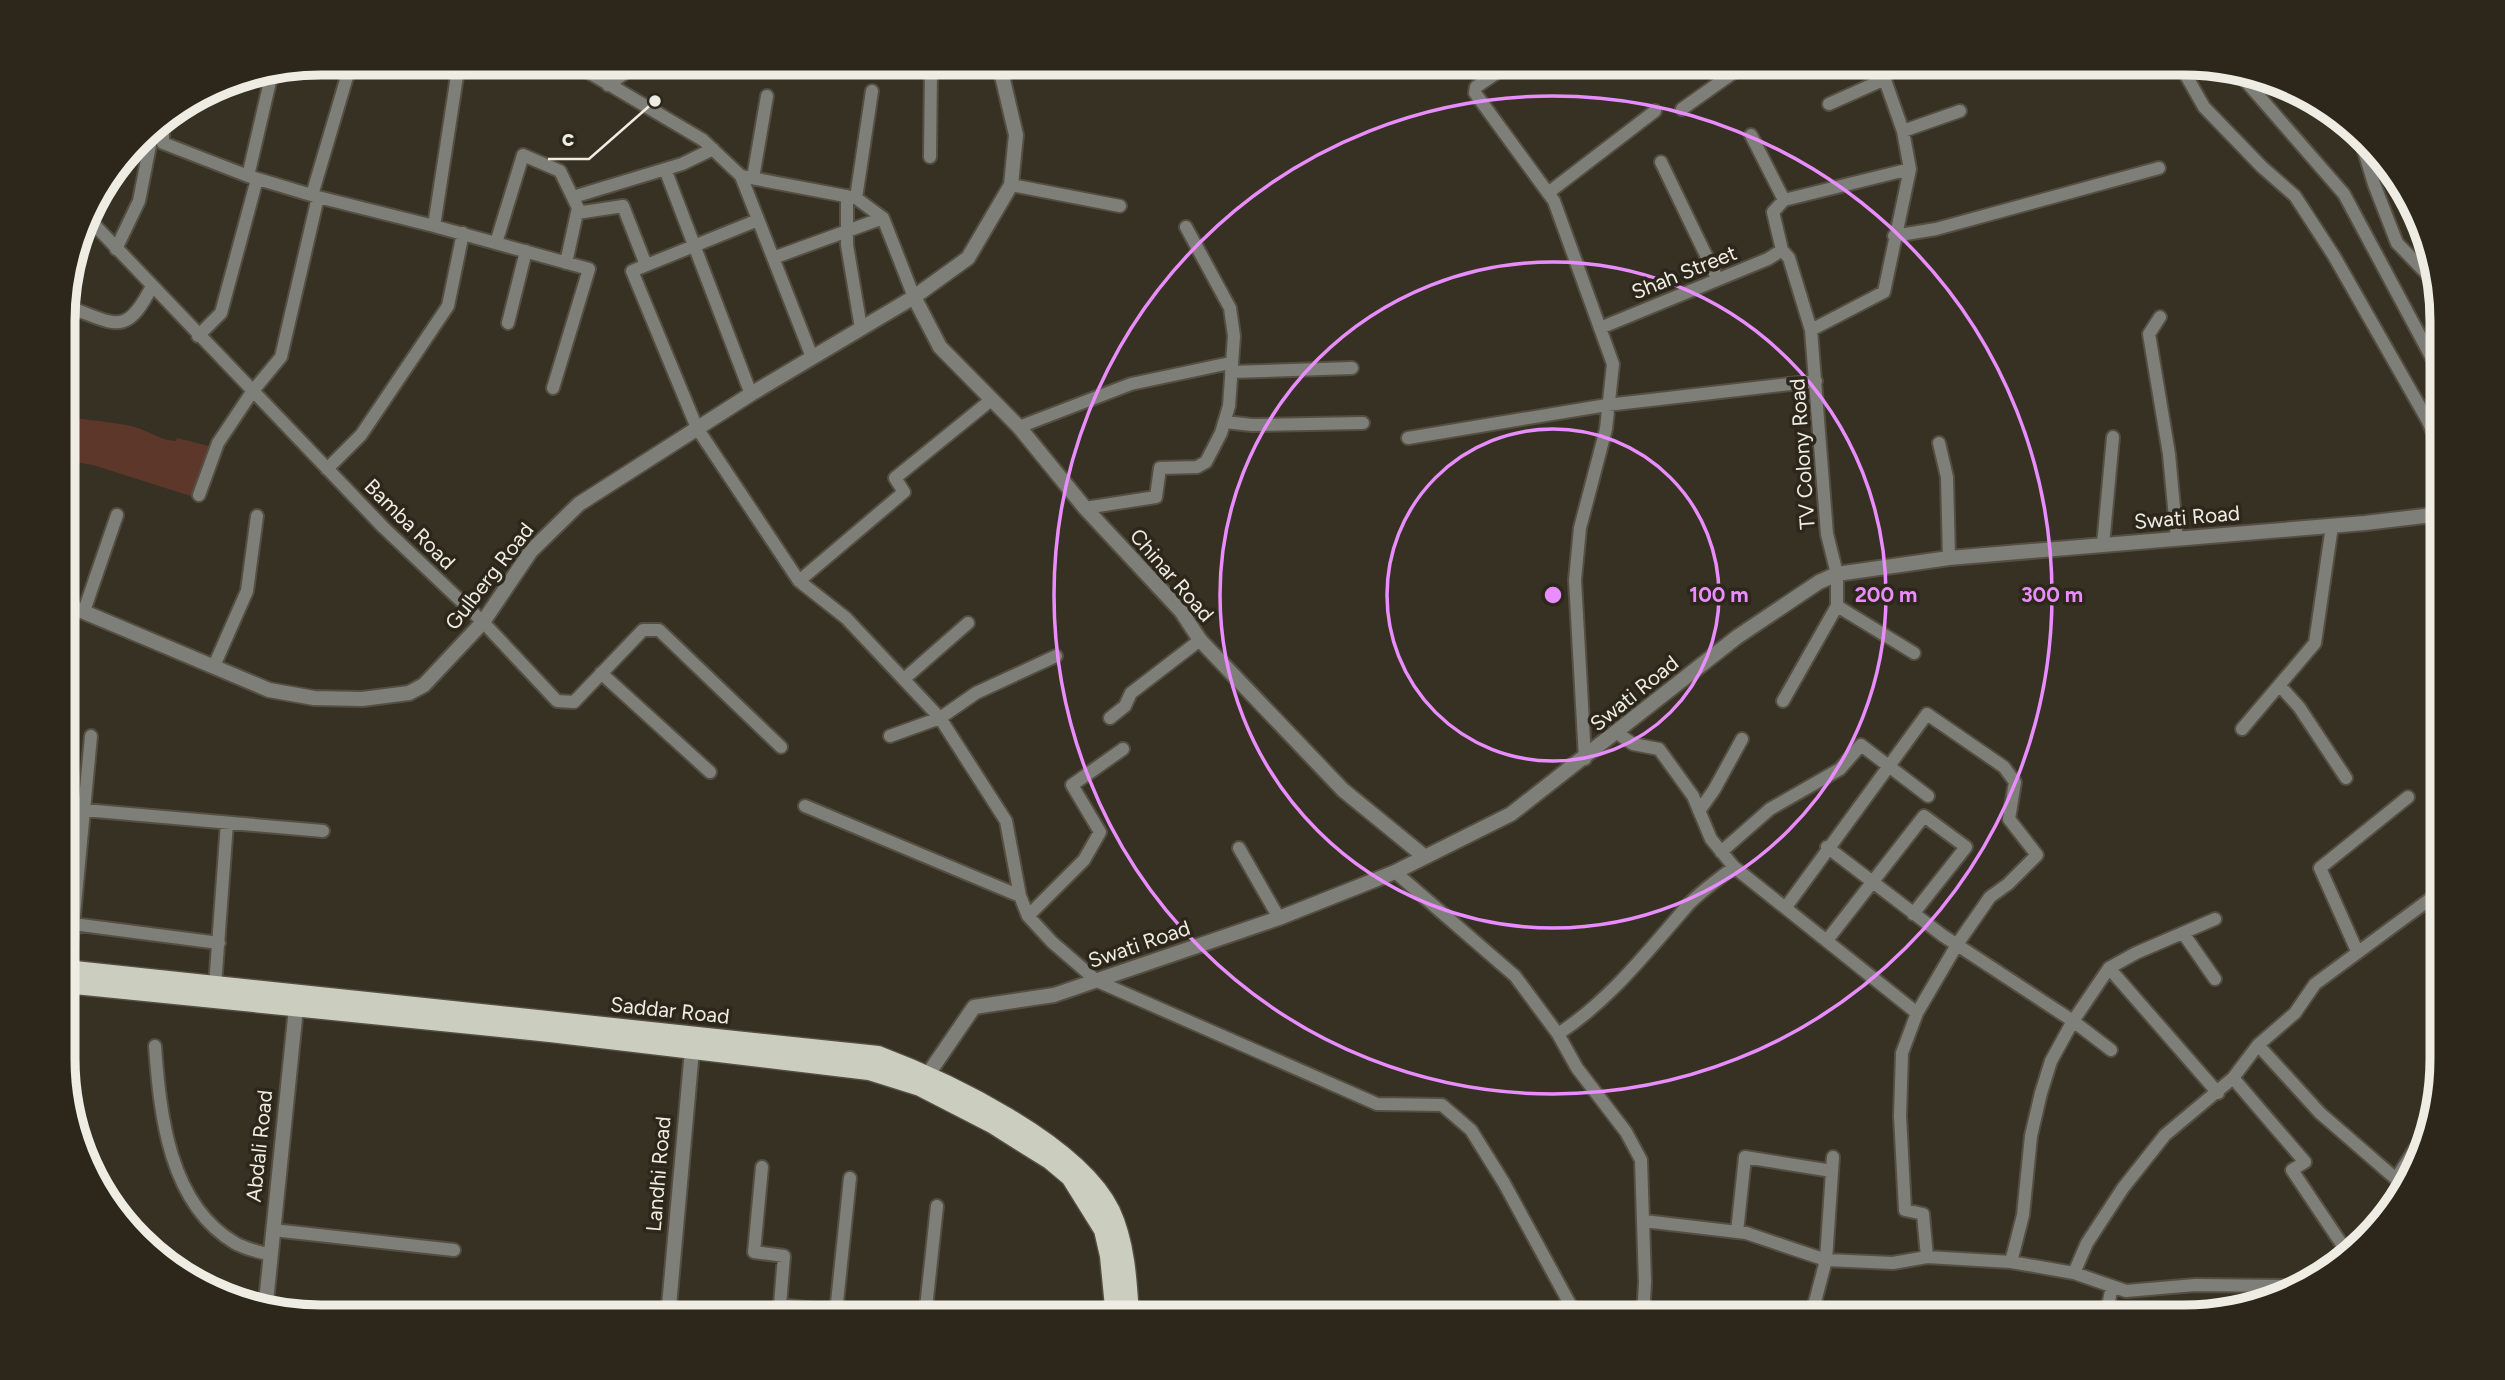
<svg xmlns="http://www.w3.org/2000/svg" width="2505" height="1380" font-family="Figtree,sans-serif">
	<rect width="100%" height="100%" fill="#363123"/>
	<!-- green -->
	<path fill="#5e372b" d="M74 418C94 421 115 422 135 427 149 431 162 441 176 441L177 438 213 447 197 498 93 465 75 462Z"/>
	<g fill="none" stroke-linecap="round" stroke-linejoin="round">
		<!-- minor casing -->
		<g stroke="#544f42" stroke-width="16">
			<path id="minor" d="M459 63 434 226 589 269 553 388
				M573 63 703 140 741 176 812 357
				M1511 63 1476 87 1475 93 1554 201 1613 364 1606 429 1580 528 1575 580 1585 759
				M2179 63 2204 107 2262 167 2295 196 2334 256 2428 421 2441 452
				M2244 79 2344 194 2441 375
				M608 85 639 63
				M2307 96 2314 108 2330 114
				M1829 104 1885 79
				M1682 109 1747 63
				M155 124 163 126V143L248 176 318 197
				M1903 131 1960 111
				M1751 135 1784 200
				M2362 144 2374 184 2397 243 2429 276 2438 293
				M930 157 931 67H1000
				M1661 162 1717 278
				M665 169 751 394
				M248 176 272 73
				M741 176 856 198 883 218 914 297
				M753 178 767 96
				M1011 185 1120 206
				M1548 193 1655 111
				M312 195 351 63
				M847 196V245L861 328
				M573 197 682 164 713 149
				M856 198 872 91
				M577 213 623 206 646 265
				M87 217 383 527 483 622 557 701 574 702 643 630H659L781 747
				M758 220 632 271 697 428 799 581 846 618 940 718 1006 821 1020 896 1028 916 1052 942 1097 981 1377 1104 1442 1105 1471 1130 1504 1183 1577 1317
				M1894 236 1936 229 2159 168
				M496 243 523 155 560 171 578 208 566 263
				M116 249 139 201 154 125
				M773 258 883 218
				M65 306C114 322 125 340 152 286
				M2160 317 2149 334 2169 454 2177 539
				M508 323 526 251
				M1600 328 1768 259 1782 250
				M1811 330 1884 292 1910 169 1903 131 1879 63
				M198 336 221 313 257 179
				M1231 372 1352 368
				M1225 422 1252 425 1363 423
				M1019 427 1131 384 1230 363
				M1408 438 1607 405 1816 381
				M1939 443 1947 477 1949 558
				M327 469 361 435 448 306 463 233
				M199 495 218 443 252 392 281 357 318 197 434 226
				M1085 508 1156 497 1160 468 1197 467 1206 462 1221 433 1229 406 1234 336 1230 308 1186 227
				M2103 545 2113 437
				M799 581 904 492 895 478 991 400
				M1837 606 1914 653
				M84 611 117 515
				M214 666 247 591 257 516
				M601 673 710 772
				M904 679 968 623
				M2280 686 2299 707 2346 778
				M1783 701 1837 606V574L1827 534 1811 330 1789 258 1782 250 1773 212 1784 200 1910 169
				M1110 718 1125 706 1131 693 1200 640
				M2242 729 2315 643 2332 526
				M1617 733 1633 744 1659 749 1693 796 1711 839 1734 867 1917 1013
				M890 736 940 718 976 693 1056 656
				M805 806 1020 896
				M84 810 323 831
				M1699 811 1714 790 1742 739
				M1827 847 1942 935 2073 1021 2111 1050
				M1239 848 1279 918
				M1721 852 1770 809 1840 769 1861 745 1928 796
				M1395 872 1515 976 1558 1034 1577 1068 1626 1132 1641 1160 1645 1282 1643 1317
				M1786 907 1927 714 2004 767 2015 782 2009 819 2037 855 2008 884 1990 897 1958 943 1917 1013 1902 1053 1900 1116 1905 1210 1923 1214 1927 1257
				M1028 916 1084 860 1100 832 1072 785 1123 749
				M73 924 219 943
				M2183 933 2215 979
				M1828 939 1924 816 1966 847 1913 914
				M2357 951 2320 868 2408 797
				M2109 968 2218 1093
				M69 969 91 736
				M215 986 227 823
				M1558 1034C1609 1001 1648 951 1688 905 1701 891 1719 879 1734 867
				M2258 1045 2320 1113 2396 1179 2415 1149 2419 1151
				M155 1046C160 1115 169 1204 235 1243 245 1249 260 1252 271 1255
				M2233 1078 2305 1162 2292 1170 2347 1252
				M762 1167 754 1252 784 1256 780 1305 882 1317
				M1644 1221 1746 1233 1826 1260 1893 1263 1927 1257 2011 1262 2074 1273 2126 1291 2195 1285 2301 1286
				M273 1230 454 1250
				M1737 1232 1745 1157 1832 1171
				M2011 1262 2023 1215 2031 1136 2041 1093 2051 1061 2073 1021 2109 968 2136 953 2215 919
				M2074 1273 2087 1243 2123 1188 2165 1135 2233 1078 2258 1045 2295 1013 2315 984 2441 891
				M836 1312 850 1178
				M2106 1316 2112 1286
				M925 1317 937 1206
				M1811 1317 1826 1260 1833 1157"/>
		</g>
		<!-- tertiary casing -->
		<g stroke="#544f42" stroke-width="18">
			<path id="tertiary" d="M914 297 940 347 1019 427 1085 508 1181 611 1200 640 1343 790 1425 857
				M65 604 269 690 314 698 362 699 409 693 424 685 483 622 531 551 579 504 751 394 914 297 968 258 1011 185 1016 135 999 63
				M922 1083 974 1007 1054 995 1279 918 1395 872 1511 814 1737 637 1819 582 1837 574 1949 558 2365 523 2441 514
				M266 1302 296 1008
				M668 1317 692 1050"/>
		</g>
		<!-- primary casing -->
		<g stroke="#544f42" stroke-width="21">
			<path id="primary" d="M65 969 878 1055C947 1081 1078 1143 1111 1211 1126 1243 1128 1282 1130 1317
				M65 984 550 1033 869 1071 920 1087 992 1124 1051 1161 1070 1177 1103 1230 1109 1256 1115 1317"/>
		</g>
		<!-- minor -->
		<use href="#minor" stroke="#7e7f78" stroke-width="12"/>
		<!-- tertiary -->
		<use href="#tertiary" stroke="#7e7f78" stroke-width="14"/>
		<!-- primary -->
		<use href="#primary" stroke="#cbcebf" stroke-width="18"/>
	</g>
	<!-- distance rings -->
	<g fill="none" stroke="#e98dfe" stroke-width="3.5">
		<circle cx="1553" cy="595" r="166"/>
		<circle cx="1553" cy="595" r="333"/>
		<circle cx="1553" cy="595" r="499"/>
	</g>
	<g text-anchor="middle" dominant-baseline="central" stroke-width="7" stroke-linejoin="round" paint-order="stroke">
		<!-- street labels -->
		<g font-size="21" fill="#efece4" stroke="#2c271a">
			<text transform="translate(1684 272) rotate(-22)">Shah Street</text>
			<text transform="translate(1802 454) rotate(-94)">TV Colony Road</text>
			<text transform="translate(2187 517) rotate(-5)">Swati Road</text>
			<text transform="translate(410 524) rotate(45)">Bamba Road</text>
			<text transform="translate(1172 575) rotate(49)">Chinar Road</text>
			<text transform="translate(489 576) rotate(-52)">Gulberg Road</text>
			<text transform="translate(1634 693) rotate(-39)">Swati Road</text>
			<text transform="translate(1139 944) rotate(-19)">Swati Road</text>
			<text transform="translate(670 1010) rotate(6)">Saddar Road</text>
			<text transform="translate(259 1146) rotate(-84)">Abdali Road</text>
			<text transform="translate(658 1174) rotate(-85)">Landhi Road</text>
		</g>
	</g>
	<!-- crop -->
	<path d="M0 0H2505V1380H0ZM321 75H2184A246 246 0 0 1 2430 321V1059A246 246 0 0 1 2184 1305H321A246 246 0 0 1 75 1059V321A246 246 0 0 1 321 75Z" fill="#2c271a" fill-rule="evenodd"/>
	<path fill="none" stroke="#efece4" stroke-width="9" d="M321 75H2184A246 246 0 0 1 2430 321V1059A246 246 0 0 1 2184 1305H321A246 246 0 0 1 75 1059V321A246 246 0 0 1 321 75Z"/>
	<circle cx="1553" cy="595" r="10" fill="#e98dfe" stroke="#2c271a" stroke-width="3.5"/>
	<g font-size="21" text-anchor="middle" font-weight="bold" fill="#e98dfe" stroke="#2c271a" stroke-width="7" stroke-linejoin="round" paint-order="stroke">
		<text x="1719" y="602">100 m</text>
		<text x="1886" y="602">200 m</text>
		<text x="2052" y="602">300 m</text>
	</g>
	<!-- callouts -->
	<path fill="none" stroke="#efece4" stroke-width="2.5" d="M655 101L589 159H548"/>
	<circle fill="#efece4" stroke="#2c271a" stroke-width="2.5" cx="655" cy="101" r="7"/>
	<g font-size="23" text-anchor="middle" font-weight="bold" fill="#efece4" stroke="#2c271a" stroke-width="7" stroke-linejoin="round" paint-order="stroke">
		<text x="568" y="146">c</text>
	</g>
</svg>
